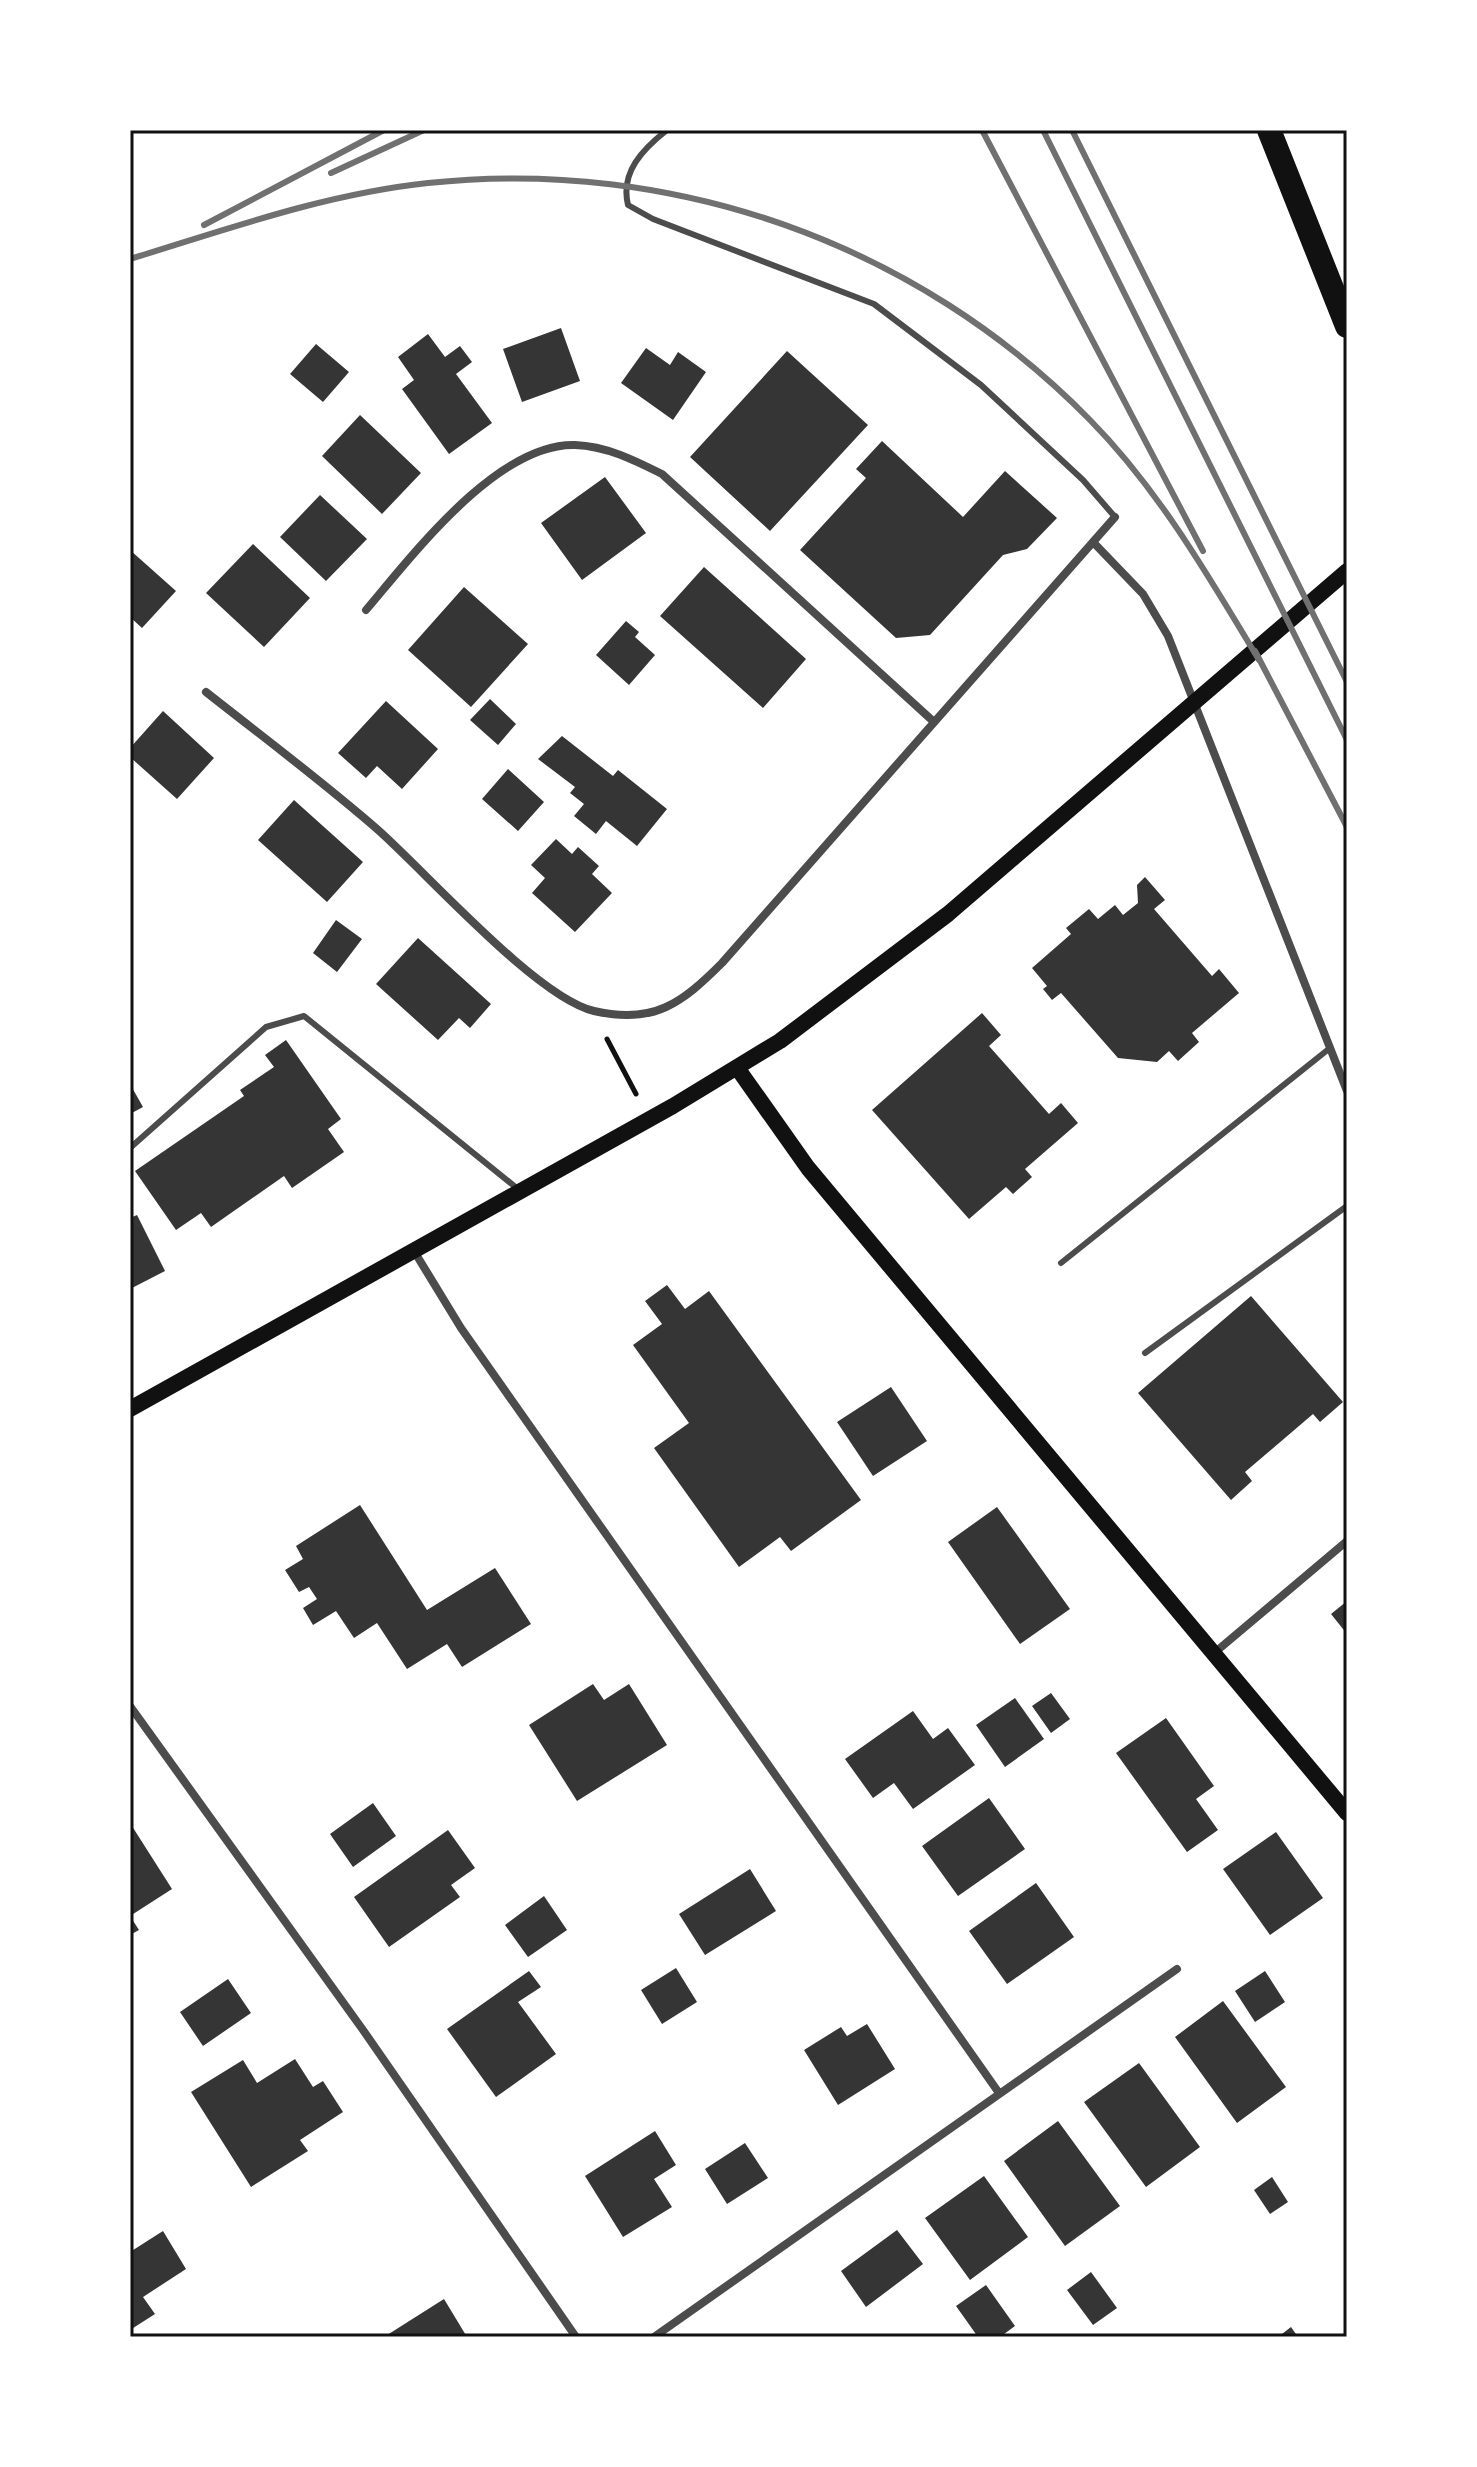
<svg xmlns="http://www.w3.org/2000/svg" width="1477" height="2467" font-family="Ubuntu,sans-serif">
	<rect width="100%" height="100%" fill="#fff"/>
	<!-- building -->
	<path fill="#353535" d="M561 328 580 381 522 402 503 349Z
		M428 334 445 357 460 346 472 362 456 374 492 423 449 454 402 389 414 380 398 357Z
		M316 344 349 372 323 402 290 374Z
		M646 348 670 365 678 352 706 372 673 420 621 383Z
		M787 351 868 425 770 531 690 457Z
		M360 415 421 473 382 514 322 456Z
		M882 441 963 517 1005 471 1057 518 1027 549 1003 555 930 635 896 638 800 550 866 478 856 469Z
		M605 477 646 533 582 580 541 523Z
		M320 495 367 539 326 581 280 537Z
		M253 544 310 598 264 647 206 593Z
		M130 550 176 591 142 628 130 617Z
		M704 567 806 659 763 708 660 616Z
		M464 587 528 644 471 707 408 650Z
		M626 621 639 632 635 637 655 655 629 685 596 655Z
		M490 699 516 724 498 745 470 720Z
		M386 701 438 749 402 789 377 766 366 778 338 753Z
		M163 711 214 758 177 799 130 757V748Z
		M562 736 613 776 618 770 667 809 637 846 606 821 596 834 574 816 584 804 570 793 575 787 538 759Z
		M508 769 544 802 518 831 482 799Z
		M294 800 363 862 327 902 258 840Z
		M556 839 572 854 578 847 599 866 592 874 612 893 575 932 532 893 545 878 531 865Z
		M1145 877 1165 900 1154 909 1212 976 1219 969 1239 993 1192 1033 1199 1042 1178 1061 1169 1051 1157 1062 1118 1058 1061 993 1052 1000 1043 989 1047 986 1032 968 1071 934 1066 928 1089 909 1098 919 1115 905 1123 915 1138 903 1137 885Z
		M336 920 362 939 337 972 313 953Z
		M418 938 491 1004 470 1028 459 1018 438 1040 376 984Z
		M982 1013 1001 1035 989 1046 1049 1114 1061 1103 1078 1123 1025 1169 1032 1177 1013 1194 1006 1187 969 1219 872 1110Z
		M286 1040 341 1119 328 1129 344 1152 292 1188 284 1176 211 1227 201 1213 176 1230 135 1171 244 1096 240 1090 274 1067 265 1055Z
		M130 1084 143 1107 130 1114Z
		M137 1215 165 1271 130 1289V1218Z
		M667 1285 685 1309 709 1291 861 1500 791 1551 780 1537 739 1567 654 1448 689 1423 633 1345 662 1324 645 1301Z
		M1251 1296 1343 1402 1320 1422 1313 1414 1245 1472 1252 1481 1231 1500 1138 1393Z
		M891 1387 927 1441 873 1476 837 1422Z
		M360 1505 427 1610 495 1568 531 1624 462 1667 447 1644 407 1669 377 1623 354 1638 336 1611 313 1625 303 1608 317 1599 309 1587 299 1592 285 1570 303 1559 296 1546Z
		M997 1507 1070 1609 1020 1644 948 1542Z
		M1347 1601V1634L1331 1614Z
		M593 1684 604 1700 629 1684 667 1745 577 1801 529 1725Z
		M1051 1693 1070 1719 1051 1733 1032 1706Z
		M1015 1698 1044 1739 1005 1767 976 1725Z
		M913 1711 933 1739 948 1728 975 1765 913 1809 894 1783 873 1798 845 1759Z
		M1166 1718 1214 1786 1196 1799 1218 1830 1187 1852 1116 1753Z
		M989 1798 1025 1849 958 1896 922 1846Z
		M373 1803 396 1836 353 1867 330 1834Z
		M130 1823 172 1889 130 1916Z
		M448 1830 475 1868 451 1885 460 1897 389 1947 354 1897Z
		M1276 1832 1323 1898 1270 1935 1223 1869Z
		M750 1869 776 1911 705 1955 679 1914Z
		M1036 1883 1074 1937 1007 1984 969 1931Z
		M544 1896 567 1930 528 1957 505 1925Z
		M130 1916 139 1930 130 1935Z
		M676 1968 697 2002 662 2024 641 1990Z
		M529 1971 541 1987 518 2002 556 2054 496 2097 447 2029Z
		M1265 1971 1285 2002 1255 2022 1235 1991Z
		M228 1979 251 2013 203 2046 180 2012Z
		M1223 2001 1286 2087 1237 2123 1175 2037Z
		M867 2024 895 2069 838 2105 804 2050 841 2027 847 2036Z
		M295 2059 313 2087 323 2081 343 2112 300 2140 308 2151 251 2187 191 2092 243 2060 257 2083Z
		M1139 2063 1200 2147 1146 2187 1084 2102Z
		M1058 2121 1120 2206 1065 2246 1004 2161Z
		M655 2131 676 2165 654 2179 672 2207 623 2237 585 2176Z
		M745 2143 768 2178 727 2204 705 2169Z
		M984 2176 1028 2237 970 2280 925 2218Z
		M1272 2177 1288 2202 1270 2214 1254 2190Z
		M897 2230 923 2264 866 2307 841 2271Z
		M163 2231 186 2269 143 2297 155 2314 130 2330V2252Z
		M1091 2272 1117 2308 1093 2325 1067 2290Z
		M986 2285 1015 2326 1000 2337H978L956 2306Z
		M444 2299 467 2337H384Z
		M1291 2327 1298 2337H1278Z"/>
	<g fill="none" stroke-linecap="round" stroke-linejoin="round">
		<!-- path -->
		<path stroke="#111" stroke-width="5" d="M607 1039 636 1094"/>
		<!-- service -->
		<path stroke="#4c4c4c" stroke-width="6" d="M667 130C643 149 620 172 628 205L653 219 874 304 981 385 1083 480 1115 517
			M130 1148 266 1027 304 1016 518 1189
			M1061 1263 1330 1048
			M1145 1353 1347 1206"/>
		<!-- minor -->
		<path stroke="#4c4c4c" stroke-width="8" d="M1093 542 1143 594 1168 636 1347 1091
			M366 610C412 556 497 443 575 445 606 446 634 460 662 474L934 722
			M206 692C263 737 322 781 377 829 427 873 536 997 594 1011 654 1025 682 1003 722 963L1115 517
			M414 1251 461 1328 999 2093
			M1213 1654 1347 1541
			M130 1706 363 2030 576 2337
			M654 2337 1177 1969"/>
		<!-- secondary -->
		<path stroke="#111" stroke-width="16" d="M738 1069 808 1168 1347 1813
			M130 1409 673 1106 780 1041 948 914 1347 571"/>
		<!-- motorway -->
		<path stroke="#111" stroke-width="24" d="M1269 130 1347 326"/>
		<!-- rail -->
		<path stroke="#707070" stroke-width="6" d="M982 130 1203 551
			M1043 130 1347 740
			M1072 130 1347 682
			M331 173 424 130
			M204 225 384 130
			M130 259C228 229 325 194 428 183 673 157 917 243 1090 420 1159 490 1209 577 1259 660
			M1255 651 1347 827"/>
	</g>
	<!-- border -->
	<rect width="1477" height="2467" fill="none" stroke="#ffffff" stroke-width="264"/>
	<rect x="132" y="132" width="1213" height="2203" fill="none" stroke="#111" stroke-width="3"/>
</svg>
